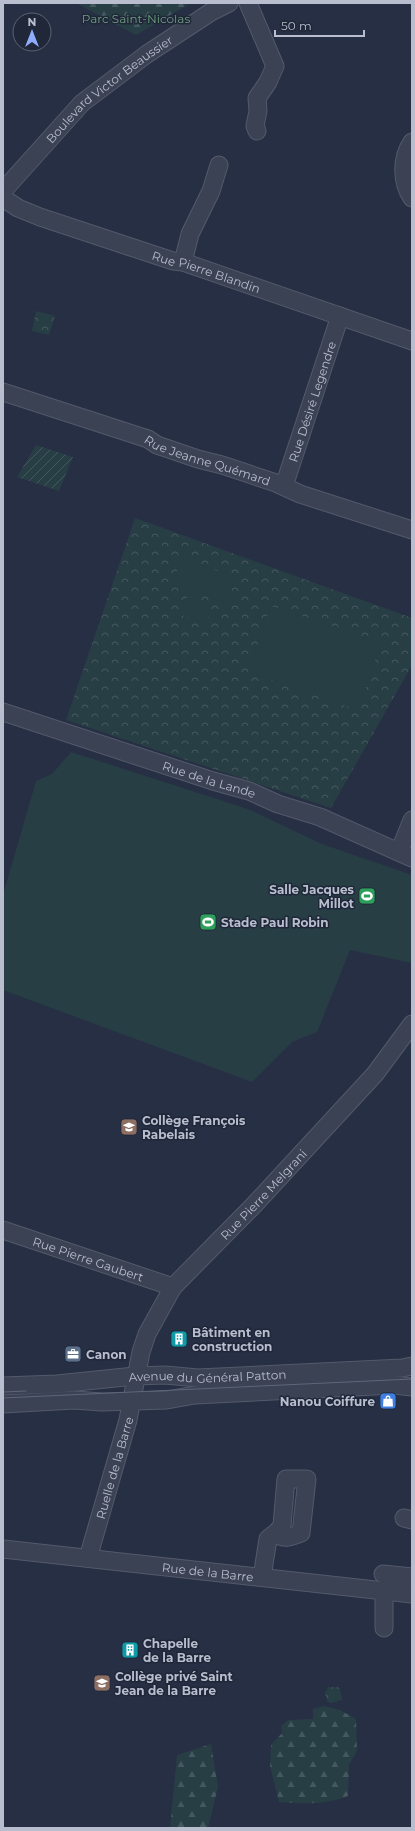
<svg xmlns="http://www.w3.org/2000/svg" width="415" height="1831" font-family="Montserrat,sans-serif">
	<defs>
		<pattern id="forest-firs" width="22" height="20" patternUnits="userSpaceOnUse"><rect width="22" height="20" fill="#283e45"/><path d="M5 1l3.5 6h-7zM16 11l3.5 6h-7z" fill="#45585f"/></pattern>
		<pattern id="park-crowns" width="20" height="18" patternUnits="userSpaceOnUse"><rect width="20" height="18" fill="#283e45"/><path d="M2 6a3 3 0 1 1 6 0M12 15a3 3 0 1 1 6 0" fill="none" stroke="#45585f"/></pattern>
		<pattern id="garden-furrows" width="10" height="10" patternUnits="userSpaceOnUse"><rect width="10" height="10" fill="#283e45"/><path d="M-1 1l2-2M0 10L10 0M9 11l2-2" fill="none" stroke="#45585f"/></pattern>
	</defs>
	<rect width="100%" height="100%" fill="#262f44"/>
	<!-- forest -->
	<path fill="url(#forest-firs)" d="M76 3H191L136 35Z
		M325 1706 340 1710 356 1719 357 1751 349 1765 348 1796C325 1805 303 1804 279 1802L270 1766 271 1745 282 1733 281 1726 288 1720 313 1719V1709Z
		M211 1744 218 1787 208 1828H170L177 1755Z"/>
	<!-- park -->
	<path fill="url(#park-crowns)" d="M36 311 55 316 49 335 32 331Z
		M135 518 412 618V665L331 808 66 720Z
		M328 1687H338L340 1689 342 1700 331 1703 327 1701 325 1693Z"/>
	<!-- garden -->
	<path fill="url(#garden-furrows)" d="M36 445 73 457 59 491 17 477Z"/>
	<!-- pitch -->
	<path fill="#283e45" d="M181 559 236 577 227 603 173 585Z
		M187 597 212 605 206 623 181 615Z
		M271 606 381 643 358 710 248 672Z
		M71 752 248 809 322 844 412 875V963L350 950 317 1032 292 1042 252 1082 3 990V895L36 781 52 774Z"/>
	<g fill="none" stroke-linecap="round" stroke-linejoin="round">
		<!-- minor casing -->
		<g stroke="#535a6b" stroke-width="19">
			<g id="minor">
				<path d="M248 3 275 66 268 82 257 98 258 111 255 126 257 131"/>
				<path d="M412 142C401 158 401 182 412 198"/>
				<path id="s1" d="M3 191 82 103 147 54 211 12 229 3"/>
				<path id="s2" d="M3 198 18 208 40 217 173 261 183 262 412 341"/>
				<path d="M183 262 190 234 211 191 219 165"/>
				<path id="s3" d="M3 392 148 439 157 445 198 459 222 465 276 483 300 494 412 530"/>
				<path id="s4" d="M284 486 340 316"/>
				<path id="s5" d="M3 712 213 781 249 791 278 804 320 817 412 858"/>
				<path d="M399 852 412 820"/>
				<path id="s6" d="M3 1230 173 1287"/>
				<path id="s7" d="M3 1386 57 1384 135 1376 165 1375 198 1378 402 1368 412 1366"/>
				<path d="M3 1404 74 1400 102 1402 167 1400 195 1395 394 1385 412 1387"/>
				<path d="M404 1518 412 1520"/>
				<path id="s8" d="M3 1549 412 1594"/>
				<path id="s9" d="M88 1558 128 1420 141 1352 147 1334 173 1287 254 1205 375 1074 412 1024"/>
				<path d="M383 1574 412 1577"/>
				<path d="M262 1577 268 1539C273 1534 279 1532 282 1525L286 1479H307L301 1533C293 1536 283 1541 276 1533"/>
				<path d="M384 1591V1628"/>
			</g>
		</g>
		<!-- minor -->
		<use href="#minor" stroke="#3b4253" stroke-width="17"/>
		<!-- tram -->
		<path stroke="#5d667a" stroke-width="1" d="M3 1392 26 1391
			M3 1398 412 1379"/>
	</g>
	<!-- icons -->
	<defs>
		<g id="stadium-square" transform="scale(0.9)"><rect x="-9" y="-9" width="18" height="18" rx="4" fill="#2e9e5b" stroke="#1f2739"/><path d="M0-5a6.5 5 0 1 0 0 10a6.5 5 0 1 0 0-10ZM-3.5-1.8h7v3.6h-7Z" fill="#fff"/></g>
		<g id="school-square" transform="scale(0.9)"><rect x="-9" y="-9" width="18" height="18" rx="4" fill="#8d6e63" stroke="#1f2739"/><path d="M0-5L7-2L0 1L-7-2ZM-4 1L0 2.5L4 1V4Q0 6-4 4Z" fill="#fff"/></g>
		<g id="building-square" transform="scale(0.9)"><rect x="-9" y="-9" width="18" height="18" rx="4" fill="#0f9aa8" stroke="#1f2739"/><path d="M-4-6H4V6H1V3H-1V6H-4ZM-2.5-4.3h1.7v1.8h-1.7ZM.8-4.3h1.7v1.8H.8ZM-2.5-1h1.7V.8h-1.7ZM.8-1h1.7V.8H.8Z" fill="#fff"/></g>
		<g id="office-square" transform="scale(0.9)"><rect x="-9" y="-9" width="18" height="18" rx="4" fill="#5c6f8a" stroke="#1f2739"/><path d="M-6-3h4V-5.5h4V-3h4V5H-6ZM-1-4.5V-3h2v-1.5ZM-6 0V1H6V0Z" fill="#fff"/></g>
		<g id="shop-square" transform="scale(0.9)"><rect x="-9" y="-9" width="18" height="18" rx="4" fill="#3f7fe0" stroke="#1f2739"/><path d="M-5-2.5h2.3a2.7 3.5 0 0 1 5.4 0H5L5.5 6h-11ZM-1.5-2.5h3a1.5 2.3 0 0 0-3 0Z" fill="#fff"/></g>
	</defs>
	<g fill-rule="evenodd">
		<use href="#stadium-square" x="367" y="896"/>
		<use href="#stadium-square" x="208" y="922"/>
		<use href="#school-square" x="129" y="1127"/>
		<use href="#building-square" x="179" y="1339"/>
		<use href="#office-square" x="73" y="1354"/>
		<use href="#shop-square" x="388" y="1401"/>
		<use href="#building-square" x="130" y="1650"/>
		<use href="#school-square" x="102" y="1683"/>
	</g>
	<g text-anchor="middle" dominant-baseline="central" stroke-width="3" stroke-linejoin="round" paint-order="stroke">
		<!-- park labels -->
		<g font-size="12" fill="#6f9f7f" stroke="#1f2739">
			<text x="136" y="18">Parc Saint-Nicolas</text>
		</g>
		<!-- street labels -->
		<g font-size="12" fill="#b8becd" stroke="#1f2739">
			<text stroke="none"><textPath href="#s1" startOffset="148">Boulevard Victor Beaussier</textPath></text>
			<text stroke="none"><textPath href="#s2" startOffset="217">Rue Pierre Blandin</textPath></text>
			<text stroke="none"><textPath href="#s4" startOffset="89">Rue Désiré Legendre</textPath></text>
			<text stroke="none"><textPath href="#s3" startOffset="216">Rue Jeanne Quémard</textPath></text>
			<text stroke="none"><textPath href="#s5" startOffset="217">Rue de la Lande</textPath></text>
			<text stroke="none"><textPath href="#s9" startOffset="415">Rue Pierre Melgrani</textPath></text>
			<text stroke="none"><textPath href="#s6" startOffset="90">Rue Pierre Gaubert</textPath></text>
			<text stroke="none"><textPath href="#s7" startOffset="205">Avenue du Général Patton</textPath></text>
			<text stroke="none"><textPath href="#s9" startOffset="94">Ruelle de la Barre</textPath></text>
			<text stroke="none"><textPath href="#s8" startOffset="206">Rue de la Barre</textPath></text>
		</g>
		<!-- poi labels -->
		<g font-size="12" font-weight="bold" fill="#b8becd" stroke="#1f2739" text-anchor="start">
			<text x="354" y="889" text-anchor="end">Salle Jacques<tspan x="354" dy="14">Millot</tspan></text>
			<text x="221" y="922">Stade Paul Robin</text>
			<text x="142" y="1120">Collège François<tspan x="142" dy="14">Rabelais</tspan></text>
			<text x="192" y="1332">Bâtiment en<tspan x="192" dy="14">construction</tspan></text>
			<text x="86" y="1354">Canon</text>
			<text x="375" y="1401" text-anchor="end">Nanou Coiffure</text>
			<text x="143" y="1643">Chapelle<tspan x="143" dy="14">de la Barre</tspan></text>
			<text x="115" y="1676">Collège privé Saint<tspan x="115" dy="14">Jean de la Barre</tspan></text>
		</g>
	</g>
	<!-- border -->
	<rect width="415" height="1831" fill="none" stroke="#b8becd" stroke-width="8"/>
	<!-- north arrow -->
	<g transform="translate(32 32)"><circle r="19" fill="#1f2739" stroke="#5c6374"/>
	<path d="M0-3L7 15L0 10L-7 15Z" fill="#8facfb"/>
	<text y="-6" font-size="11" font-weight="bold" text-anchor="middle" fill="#b8becd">N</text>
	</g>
	<!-- scale -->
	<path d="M275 30v6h89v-6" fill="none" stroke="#b8becd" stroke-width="2"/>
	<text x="281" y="30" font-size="12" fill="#b8becd" stroke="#1f2739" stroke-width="3" paint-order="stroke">50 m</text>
</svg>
